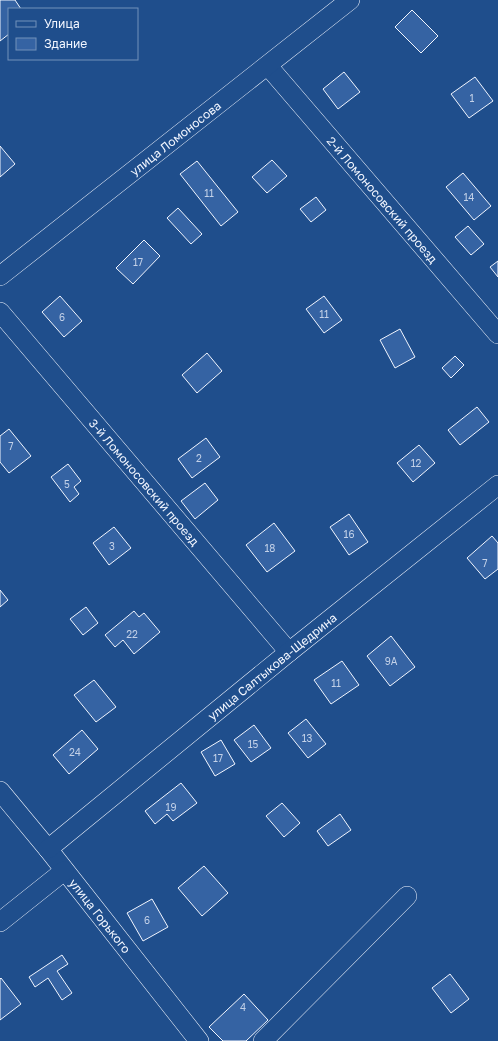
<svg xmlns="http://www.w3.org/2000/svg" width="498" height="1041" font-family="'Golos Text',sans-serif">
	<rect width="100%" height="100%" fill="#1f4e8c"/>
	<!-- building -->
	<path fill="#3563a3" stroke="#f2f6ff" d="M0 0H15L21 9H9V34L0 41Z
		M412 10 438 36 421 53 395 27Z
		M344 72 360 92 338 109 323 89Z
		M475 77 493 101 469 118 451 94Z
		M0 146 15 164 0 177Z
		M272 160 287 176 267 193 252 177Z
		M197 161 238 212 221 226 180 174Z
		M463 173 491 206 474 220 446 187Z
		M316 197 326 210 311 222 300 209Z
		M178 208 202 234 191 244 167 218Z
		M468 226 484 244 471 255 455 237Z
		M144 240 160 256 133 284 116 268Z
		M498 261V277L490 267Z
		M60 296 82 321 64 337 42 312Z
		M324 296 342 320 324 333 306 309Z
		M400 329 415 357 395 368 380 340Z
		M207 353 222 371 197 393 182 375Z
		M455 356 464 365 451 378 442 368Z
		M477 407 489 422 460 445 448 430Z
		M9 429 31 456 9 473 0 462V436Z
		M206 438 220 457 192 478 178 459Z
		M419 445 435 463 413 482 397 463Z
		M68 464 81 481 74 487 79 494 70 502 51 477Z
		M205 483 218 500 195 519 181 501Z
		M349 514 368 542 349 555 330 527Z
		M274 523 295 551 267 572 246 545Z
		M114 527 131 548 109 565 93 543Z
		M492 536 498 543V569L485 579 467 558Z
		M0 590 8 600 0 607Z
		M86 607 98 623 83 635 70 619Z
		M134 611 139 617 144 613 160 632 134 654 123 640 115 647 105 635Z
		M391 636 415 667 390 686 367 656Z
		M342 661 359 685 331 704 314 680Z
		M94 680 116 707 96 722 74 695Z
		M306 719 326 744 308 758 288 733Z
		M254 725 271 748 251 762 234 740Z
		M82 730 98 749 69 774 53 755Z
		M221 740 235 764 215 776 201 752Z
		M181 783 197 803 173 821 167 814 155 824 145 811Z
		M282 803 300 823 284 837 266 816Z
		M340 814 351 830 328 846 317 831Z
		M204 866 228 893 202 916 178 888Z
		M152 899 168 927 143 941 127 913Z
		M62 955 68 964 57 971 72 993 62 1000 48 978 35 987 29 977Z
		M450 974 469 999 451 1013 432 988Z
		M1 978 21 1004 0 1020V979Z
		M244 994 268 1020 246 1041H223L209 1027Z"/>
	<g fill="none" stroke-linecap="round" stroke-linejoin="round">
		<!-- minor casing -->
		<g stroke="#f2f6ff" stroke-width="20">
			<g id="minor">
				<path id="s1" d="M268 66 498 334"/>
				<path id="s2" d="M0 276 350 0"/>
				<path id="s3" d="M0 312 289 652"/>
				<path id="s4" d="M0 791 48 849 199 1041"/>
				<path id="s5" d="M48 849 289 652 498 485"/>
				<path d="M0 922 64 871"/>
				<path d="M263 1041 407 896"/>
			</g>
		</g>
		<!-- minor -->
		<use href="#minor" stroke="#1f4e8c" stroke-width="19"/>
	</g>
	<g text-anchor="middle" dominant-baseline="central" stroke-width="3" stroke-linejoin="round" paint-order="stroke">
		<!-- number labels -->
		<g font-size="10" fill="#c3d1e8">
			<text x="472" y="98">1</text>
			<text x="209" y="193">11</text>
			<text x="469" y="197">14</text>
			<text x="138" y="262">17</text>
			<text x="324" y="314">11</text>
			<text x="62" y="317">6</text>
			<text x="11" y="446">7</text>
			<text x="199" y="458">2</text>
			<text x="416" y="463">12</text>
			<text x="67" y="484">5</text>
			<text x="349" y="534">16</text>
			<text x="112" y="546">3</text>
			<text x="270" y="548">18</text>
			<text x="485" y="563">7</text>
			<text x="132" y="634">22</text>
			<text x="391" y="661">9А</text>
			<text x="336" y="683">11</text>
			<text x="307" y="738">13</text>
			<text x="253" y="744">15</text>
			<text x="75" y="752">24</text>
			<text x="218" y="758">17</text>
			<text x="171" y="807">19</text>
			<text x="147" y="920">6</text>
			<text x="243" y="1007">4</text>
		</g>
		<!-- street labels -->
		<g font-size="12" fill="#f2f6ff" stroke="#1f4e8c">
			<text stroke="none"><textPath href="#s2" startOffset="223">улица Ломоносова</textPath></text>
			<text stroke="none"><textPath href="#s1" startOffset="176">2-й Ломоносовский проезд</textPath></text>
			<text stroke="none"><textPath href="#s3" startOffset="223">3-й Ломоносовский проезд</textPath></text>
			<text stroke="none"><textPath href="#s5" startOffset="289">улица Салтыкова-Щедрина</textPath></text>
			<text stroke="none"><textPath href="#s4" startOffset="160">улица Горького</textPath></text>
		</g>
	</g>
	<!-- legend -->
	<rect x="8" y="8" width="130" height="52" fill="#1f4e8c" stroke="#7391ba"/>
	<rect x="16" y="21" width="20" height="6" fill="#1f4e8c" stroke="#7391ba"/>
	<text x="44" y="28" font-size="12" fill="#f2f6ff">Улица</text>
	<rect x="16" y="38" width="20" height="12" fill="#3563a3" stroke="#7391ba"/>
	<text x="44" y="48" font-size="12" fill="#f2f6ff">Здание</text>
</svg>
